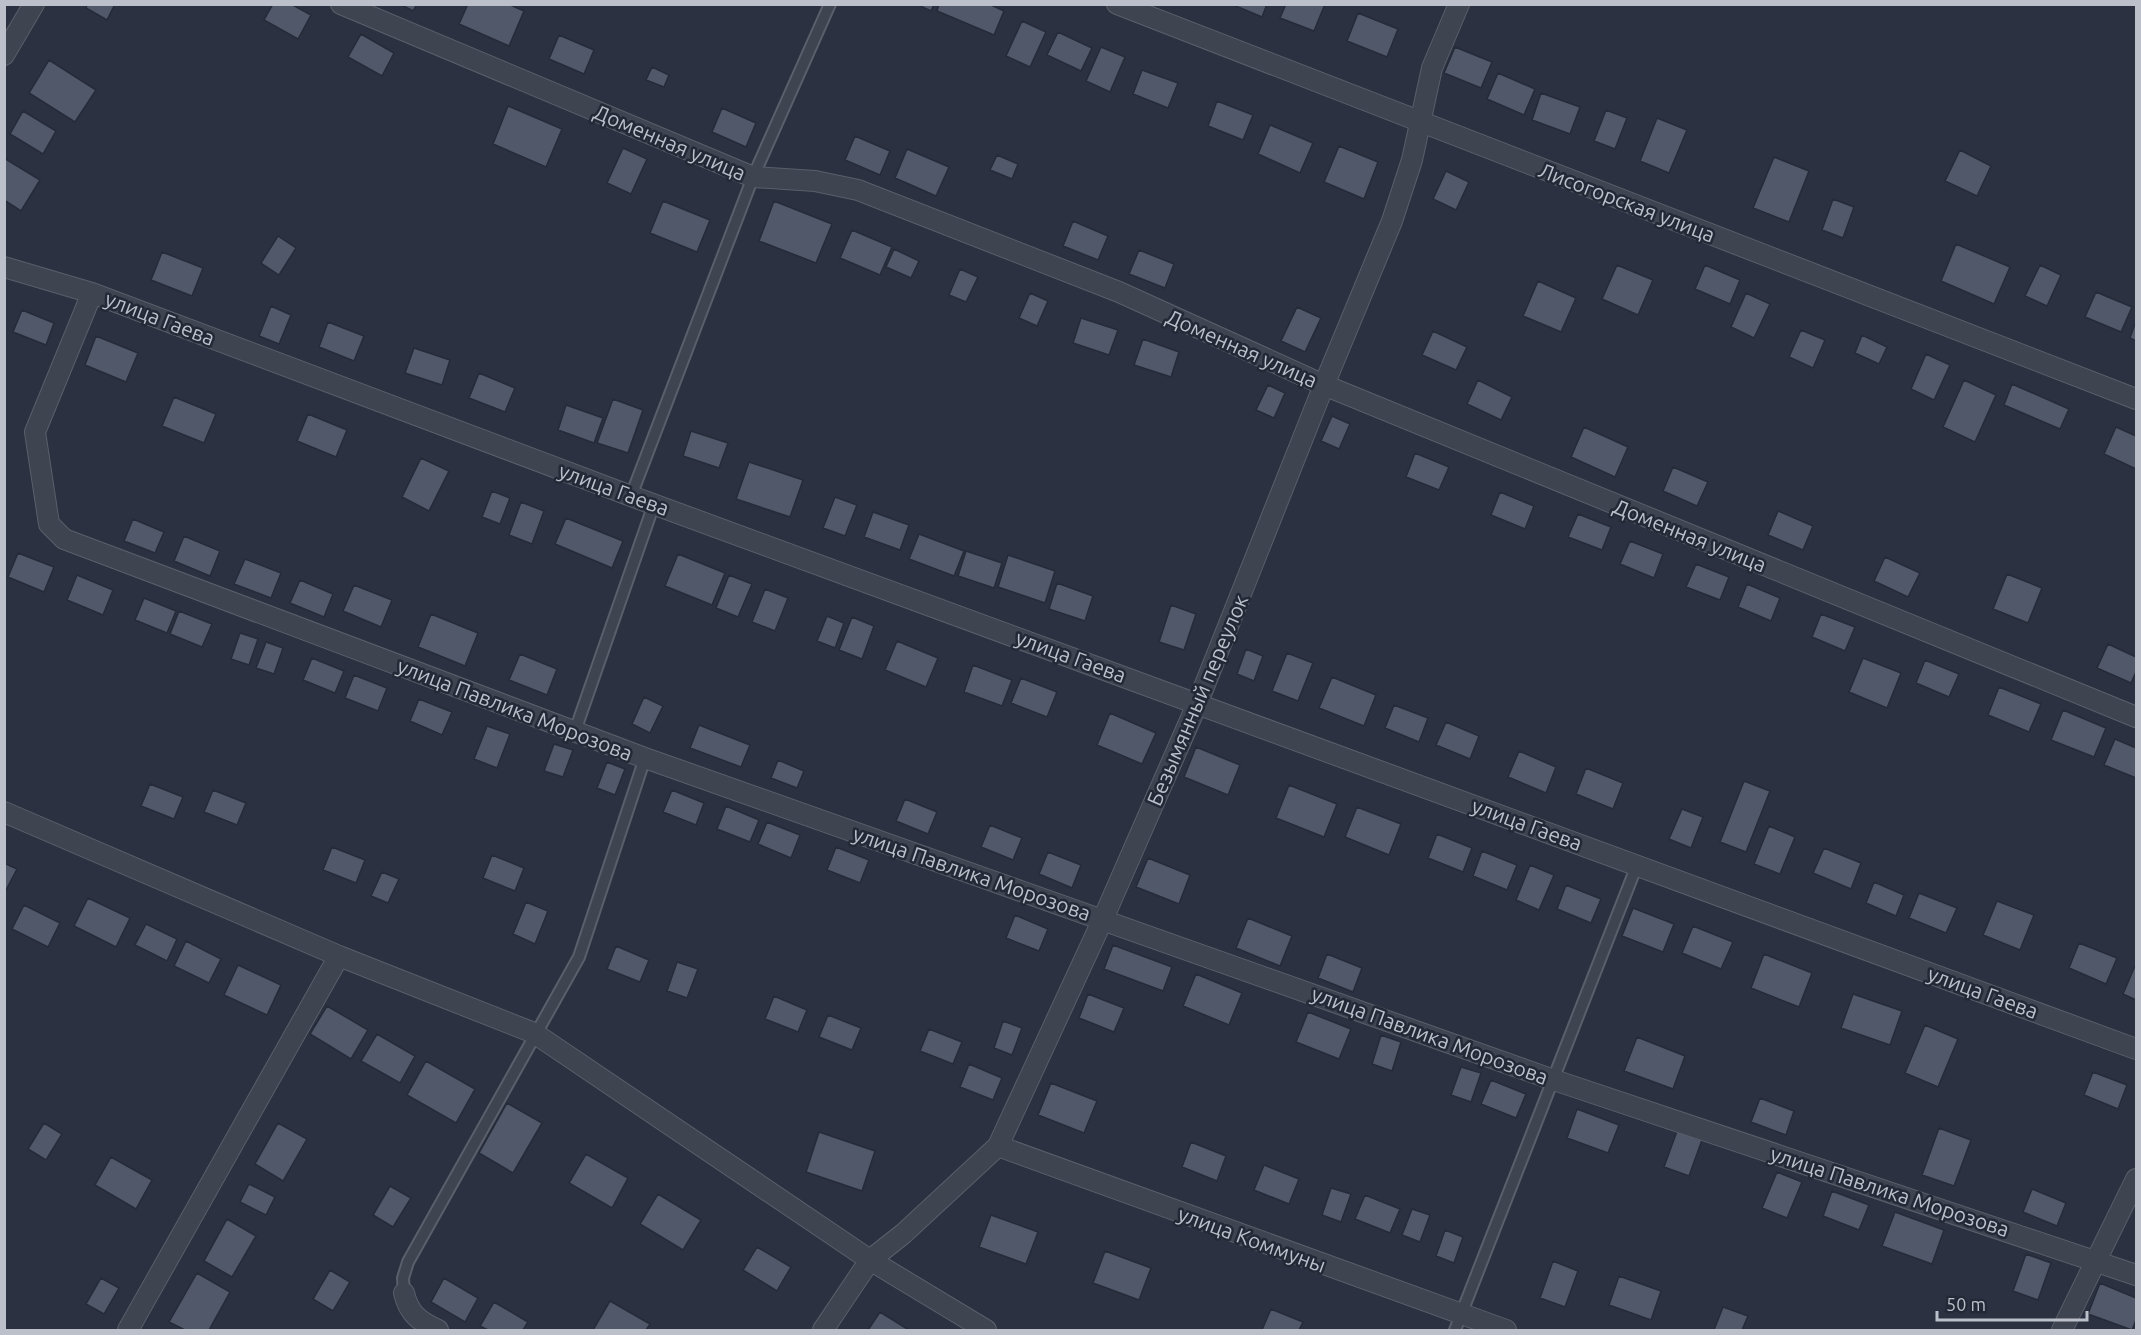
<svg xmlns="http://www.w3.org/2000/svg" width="2141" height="1335" font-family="Ubuntu,sans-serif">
	<rect width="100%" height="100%" fill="#2b3140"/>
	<!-- building -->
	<path fill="#515869" stroke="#252b38" stroke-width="1.5" d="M88 4H115L107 20 86 8Z
		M273 4H291L311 15 298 39 264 20Z
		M400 4H417L413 11Z
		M468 4H508L524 11 509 46 459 24Z
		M916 4H934L931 11Z
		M939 4H989L1004 11 994 35 937 11Z
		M1231 4H1267L1262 17Z
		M1286 4H1325L1314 31 1280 18Z
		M1358 13 1398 29 1387 57 1347 41Z
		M1022 21 1046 32 1030 67 1006 56Z
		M1058 32 1092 48 1081 71 1047 55Z
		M361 34 394 53 382 76 348 57Z
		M559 35 594 50 584 74 549 59Z
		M1101 47 1125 57 1110 92 1086 81Z
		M1455 47 1492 62 1481 88 1444 73Z
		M49 60 96 90 75 122 29 93Z
		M652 67 669 75 664 87 646 80Z
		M1142 70 1178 83 1168 108 1133 94Z
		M1498 73 1535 89 1524 115 1487 99Z
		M1541 93 1580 107 1570 134 1532 120Z
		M1217 101 1253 115 1243 140 1208 126Z
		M508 106 562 129 546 167 493 144Z
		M722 108 756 123 746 147 712 132Z
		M1606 110 1627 118 1615 149 1594 141Z
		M23 111 56 131 43 154 10 134Z
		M1657 118 1687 130 1669 173 1640 161Z
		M1270 125 1313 143 1300 173 1258 154Z
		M855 136 890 151 880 175 845 160Z
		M1339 146 1378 162 1364 199 1324 182Z
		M623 148 647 159 631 194 607 183Z
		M907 149 949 167 936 196 895 178Z
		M1960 150 1991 166 1977 196 1945 181Z
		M997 155 1018 164 1012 179 990 170Z
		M1774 157 1809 171 1789 222 1753 208Z
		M4 158 40 180 21 211 4 200Z
		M1446 171 1469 182 1456 210 1433 199Z
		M1833 199 1854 207 1843 238 1822 230Z
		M663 201 710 220 697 252 650 233Z
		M774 201 832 224 816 263 759 241Z
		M1073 221 1108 236 1098 260 1063 246Z
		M852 230 892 247 880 275 840 258Z
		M278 236 296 248 279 275 261 263Z
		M1956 244 2010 267 1994 304 1941 281Z
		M894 249 919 261 911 278 886 267Z
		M1139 250 1174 264 1165 288 1129 274Z
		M162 252 203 268 192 296 151 280Z
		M1617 265 1653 280 1638 315 1602 299Z
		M1705 265 1740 280 1730 304 1695 289Z
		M2040 265 2061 275 2047 306 2025 296Z
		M960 269 978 277 966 302 949 295Z
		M1538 281 1576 298 1561 332 1523 316Z
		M2096 292 2132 307 2121 332 2085 317Z
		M1030 293 1048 301 1037 326 1019 318Z
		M1746 293 1770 304 1754 338 1731 327Z
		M271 306 291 315 279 344 259 336Z
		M1297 307 1321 318 1305 352 1281 341Z
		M22 310 54 323 46 345 13 332Z
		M1081 318 1118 330 1109 355 1073 343Z
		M2136 321V341L2130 338Z
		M328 322 364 336 354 361 319 347Z
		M1801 330 1825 340 1813 368 1789 357Z
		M1433 331 1467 347 1456 370 1422 355Z
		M1862 335 1887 347 1879 364 1855 353Z
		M96 336 138 353 126 382 85 365Z
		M1143 339 1179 352 1171 377 1134 365Z
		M414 348 450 360 442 385 405 373Z
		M1926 354 1950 365 1934 400 1911 389Z
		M479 373 515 388 505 412 469 398Z
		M1478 380 1512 397 1501 420 1467 404Z
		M1964 380 1996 395 1975 442 1943 427Z
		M2012 384 2069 409 2060 429 2004 405Z
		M1268 385 1285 393 1274 418 1256 410Z
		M174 397 216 414 204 443 162 426Z
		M613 399 643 410 628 453 597 443Z
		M566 405 603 418 594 443 558 430Z
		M308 414 347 430 336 457 297 441Z
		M1332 416 1350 424 1339 449 1321 441Z
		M1584 427 1628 447 1615 477 1571 457Z
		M2116 427 2136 436V469L2104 454Z
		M691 431 728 443 719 468 683 456Z
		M1415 453 1449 467 1439 490 1406 477Z
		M421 458 449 471 429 511 402 497Z
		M749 462 803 480 790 517 736 499Z
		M1673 467 1708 482 1697 506 1663 491Z
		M492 491 510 498 500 524 482 517Z
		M1500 492 1534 506 1525 529 1491 515Z
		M835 497 857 505 845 536 823 528Z
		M521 502 544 511 532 544 509 535Z
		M1778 511 1813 526 1803 550 1768 535Z
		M873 512 909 525 900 550 864 537Z
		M1578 514 1611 527 1602 550 1568 537Z
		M566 518 623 541 612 568 555 544Z
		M133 519 164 532 155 553 124 541Z
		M919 534 964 551 954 576 909 559Z
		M184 536 220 551 210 576 174 561Z
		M1630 541 1663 554 1654 578 1620 564Z
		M966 551 1002 563 994 588 958 576Z
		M18 553 54 567 44 592 8 577Z
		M678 554 725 573 712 605 665 586Z
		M1008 555 1055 571 1045 603 998 587Z
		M1885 557 1920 573 1908 597 1874 581Z
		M245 559 281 573 271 598 234 584Z
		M1696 564 1729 577 1720 600 1686 587Z
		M2007 574 2042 588 2028 623 1993 609Z
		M77 575 113 590 103 615 67 600Z
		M729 575 752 584 738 617 716 608Z
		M300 580 333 594 324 617 290 603Z
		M1057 583 1093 596 1085 621 1049 609Z
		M1747 584 1780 598 1771 621 1738 607Z
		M354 585 392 600 381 627 343 611Z
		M765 589 788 598 775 631 752 622Z
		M144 598 176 611 167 633 135 620Z
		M1171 605 1196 614 1184 650 1159 642Z
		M179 611 212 624 202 647 170 634Z
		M431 614 478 633 465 666 418 647Z
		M1821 614 1855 627 1845 651 1812 637Z
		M827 616 844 623 835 648 817 641Z
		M852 617 874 626 862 659 839 650Z
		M240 633 258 639 249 665 231 659Z
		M897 641 938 658 926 687 885 670Z
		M266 642 283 648 274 674 256 668Z
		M2108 644 2136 657V672L2131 683 2097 668Z
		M1246 649 1263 656 1254 681 1237 674Z
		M1287 653 1313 663 1298 701 1272 691Z
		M520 654 557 669 547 695 509 680Z
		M312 658 344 671 335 693 303 680Z
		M1863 658 1901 673 1887 708 1849 692Z
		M1925 660 1959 674 1949 697 1916 683Z
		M973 665 1012 680 1002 706 964 692Z
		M354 675 387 688 378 711 345 698Z
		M1332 677 1376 695 1364 726 1319 708Z
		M1021 678 1057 692 1047 717 1011 703Z
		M1999 687 2041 704 2029 732 1988 715Z
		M644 697 663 706 650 733 632 724Z
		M419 699 452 712 442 735 410 721Z
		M1394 705 1428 718 1419 742 1385 728Z
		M2063 710 2106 728 2094 757 2051 740Z
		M1110 713 1156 733 1142 764 1097 745Z
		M1446 722 1479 736 1470 759 1436 745Z
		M699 725 750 745 741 767 690 748Z
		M487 726 510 734 497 768 474 759Z
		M2115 739 2136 748V778L2104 765Z
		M554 744 573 750 563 777 544 771Z
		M1196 747 1240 765 1228 795 1184 777Z
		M1519 751 1556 767 1546 793 1508 777Z
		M778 760 804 771 797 788 771 778Z
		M607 762 625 769 615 795 597 788Z
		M1586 768 1623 783 1613 809 1576 794Z
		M1744 781 1770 791 1746 852 1720 842Z
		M150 784 183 797 174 819 141 806Z
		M1289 785 1337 804 1324 837 1276 818Z
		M213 790 246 803 237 825 204 812Z
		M672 790 704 803 696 825 663 812Z
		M905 799 937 812 928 834 896 821Z
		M726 806 759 820 750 842 717 829Z
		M1357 807 1401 824 1389 855 1345 837Z
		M1682 809 1703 817 1691 848 1669 839Z
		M767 822 800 835 791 858 758 844Z
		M990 825 1022 838 1013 860 981 847Z
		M1769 826 1795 837 1780 874 1754 864Z
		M1437 834 1472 848 1463 872 1428 858Z
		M332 847 365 860 356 883 323 870Z
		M836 847 869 860 860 883 827 870Z
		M1824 848 1861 863 1851 889 1813 873Z
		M1482 851 1517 865 1507 890 1473 876Z
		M1048 852 1081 865 1072 888 1039 874Z
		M492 855 524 868 515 891 483 878Z
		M1148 858 1190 875 1179 904 1136 887Z
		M4 863 17 869 6 890 4 889Z
		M1530 865 1554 875 1539 910 1516 900Z
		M382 872 399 879 388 903 371 896Z
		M1874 882 1904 895 1896 916 1866 903Z
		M1566 885 1601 899 1591 923 1557 909Z
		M1919 893 1957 908 1946 933 1909 918Z
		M88 898 130 918 116 947 74 926Z
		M1997 901 2034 915 2020 950 1983 935Z
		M526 902 548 911 535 944 513 934Z
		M24 905 60 923 48 947 12 929Z
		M1633 908 1674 924 1663 952 1622 936Z
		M1015 915 1048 929 1039 951 1006 938Z
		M1248 918 1292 936 1280 966 1236 948Z
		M146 924 177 939 167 961 135 945Z
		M1693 926 1733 942 1721 969 1682 953Z
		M186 941 221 959 209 983 174 966Z
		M2079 943 2117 958 2106 984 2069 968Z
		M1113 945 1172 967 1163 991 1104 969Z
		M616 946 649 960 640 982 607 969Z
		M1327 954 1362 968 1353 992 1318 978Z
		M1764 954 1812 973 1799 1007 1751 988Z
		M677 962 698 969 687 998 667 991Z
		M238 965 281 985 267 1015 224 995Z
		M2135 966H2136V1000L2123 994Z
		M1196 974 1242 993 1229 1025 1183 1006Z
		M1088 994 1124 1008 1114 1032 1079 1018Z
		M1853 994 1902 1011 1890 1045 1841 1028Z
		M774 996 807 1010 798 1032 765 1019Z
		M327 1006 368 1030 351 1059 310 1034Z
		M1308 1012 1351 1029 1339 1059 1296 1042Z
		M828 1015 861 1028 852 1050 819 1037Z
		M1003 1021 1022 1028 1012 1055 994 1048Z
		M1925 1025 1958 1039 1938 1087 1905 1073Z
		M929 1029 962 1042 953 1064 920 1051Z
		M377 1034 415 1056 400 1083 361 1061Z
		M1381 1035 1401 1042 1392 1071 1372 1064Z
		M1637 1037 1685 1056 1673 1089 1624 1071Z
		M426 1061 475 1089 456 1123 407 1095Z
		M969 1064 1002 1078 993 1100 960 1087Z
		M1461 1067 1481 1073 1471 1102 1451 1095Z
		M2093 1072 2127 1085 2118 1109 2084 1095Z
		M1491 1080 1526 1094 1516 1118 1481 1104Z
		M1051 1083 1097 1101 1084 1133 1038 1115Z
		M1760 1098 1794 1111 1786 1135 1751 1122Z
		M507 1103 542 1123 513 1173 479 1153Z
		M1577 1109 1619 1125 1608 1153 1567 1138Z
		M44 1123 62 1134 46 1160 28 1149Z
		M278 1123 307 1139 283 1181 255 1164Z
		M1939 1128 1971 1140 1954 1186 1922 1175Z
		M1677 1131 1702 1140 1689 1176 1664 1167Z
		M819 1132 875 1151 862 1191 806 1172Z
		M1191 1142 1226 1156 1217 1181 1182 1167Z
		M586 1154 628 1178 612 1208 569 1183Z
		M111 1157 152 1180 136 1209 95 1185Z
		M1264 1165 1299 1179 1289 1204 1254 1190Z
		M1777 1172 1802 1182 1787 1218 1762 1208Z
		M249 1184 275 1197 266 1215 240 1202Z
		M390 1186 411 1198 393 1227 373 1215Z
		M1331 1188 1351 1194 1341 1222 1322 1215Z
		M2032 1189 2066 1203 2057 1226 2023 1212Z
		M1832 1191 1869 1205 1859 1230 1823 1216Z
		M658 1194 701 1220 683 1250 640 1224Z
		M1365 1195 1400 1209 1390 1233 1355 1219Z
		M1412 1209 1430 1215 1420 1242 1402 1235Z
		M1895 1212 1944 1230 1932 1264 1882 1246Z
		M991 1215 1038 1232 1026 1264 979 1247Z
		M227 1219 256 1236 232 1277 204 1261Z
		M1445 1230 1463 1237 1454 1263 1436 1256Z
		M757 1247 791 1267 777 1291 743 1270Z
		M1105 1251 1151 1268 1139 1300 1093 1283Z
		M2026 1254 2051 1263 2038 1300 2013 1291Z
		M1553 1261 1578 1271 1565 1307 1540 1298Z
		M330 1270 350 1282 333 1311 313 1299Z
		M197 1273 230 1292 209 1330H185L169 1322Z
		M1619 1276 1661 1291 1651 1320 1609 1305Z
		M101 1278 119 1288 104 1314 86 1304Z
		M444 1278 478 1298 465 1322 431 1302Z
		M2100 1283 2136 1298V1320L2132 1330 2088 1314Z
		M610 1301 650 1324 646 1330H593Z
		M494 1302 528 1322 523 1330H488L480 1326Z
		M1723 1307 1748 1316 1742 1330H1714Z
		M1271 1309 1303 1322 1299 1330H1262Z
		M880 1312 909 1330H868Z"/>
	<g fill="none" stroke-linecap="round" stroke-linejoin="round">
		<!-- service casing -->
		<g stroke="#5a5f6b" stroke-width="14">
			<path id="service" d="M631 496 753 177 830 4
				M575 731 654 504
				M404 1293 403 1278 408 1262 579 957 645 758
				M1455 1330 1637 865"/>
		</g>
		<!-- minor casing -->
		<g stroke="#5a5f6b" stroke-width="22">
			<path id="minor" d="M341 4 753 177 815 181 858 190 1119 292 1324 385 2136 717
				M1117 4 2136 399
				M4 55 34 4
				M4 267 92 293 631 496 2136 1049
				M92 293 35 432 49 524 64 539 645 758 1551 1079 2136 1275
				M4 812 339 956 534 1033 870 1260 986 1330
				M998 1146 1506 1330
				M404 1293C409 1314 419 1321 438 1330
				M128 1330 339 956
				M823 1330 870 1260 903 1234 998 1146 1103 919 1198 702 1324 385 1392 221 1412 160 1432 68 1459 4
				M2062 1330 2136 1179"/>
		</g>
		<!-- service -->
		<use href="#service" stroke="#3e4450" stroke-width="10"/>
		<!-- minor -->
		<use href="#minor" stroke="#3e4450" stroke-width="20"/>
	</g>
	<g text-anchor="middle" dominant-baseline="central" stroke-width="5" stroke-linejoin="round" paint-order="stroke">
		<!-- street labels -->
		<g font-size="21" fill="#bcc0ca" stroke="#232936">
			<text transform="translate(670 142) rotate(23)">Доменная улица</text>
			<text transform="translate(1627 202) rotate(21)">Лисогорская улица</text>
			<text transform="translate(160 318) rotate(21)">улица Гаева</text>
			<text transform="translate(1242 348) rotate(24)">Доменная улица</text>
			<text transform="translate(614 489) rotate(20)">улица Гаева</text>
			<text transform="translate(1690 535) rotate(22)">Доменная улица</text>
			<text transform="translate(1071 656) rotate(20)">улица Гаева</text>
			<text transform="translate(1197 700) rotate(-67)">Безымянный переулок</text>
			<text transform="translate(515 709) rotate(21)">улица Павлика Морозова</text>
			<text transform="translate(1527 824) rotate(20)">улица Гаева</text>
			<text transform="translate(972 873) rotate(19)">улица Павлика Морозова</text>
			<text transform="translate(1983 992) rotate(20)">улица Гаева</text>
			<text transform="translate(1430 1035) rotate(20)">улица Павлика Морозова</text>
			<text transform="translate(1890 1191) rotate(18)">улица Павлика Морозова</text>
			<text transform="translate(1252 1239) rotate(20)">улица Коммуны</text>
		</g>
	</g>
	<!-- border -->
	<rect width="2141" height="1335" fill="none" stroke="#bcc0ca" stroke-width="12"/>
	<!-- scale -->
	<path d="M1937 1311v9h150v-9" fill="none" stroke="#bcc0ca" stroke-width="3"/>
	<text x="1946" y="1311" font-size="18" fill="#bcc0ca" stroke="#232936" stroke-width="4.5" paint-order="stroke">50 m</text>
</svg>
